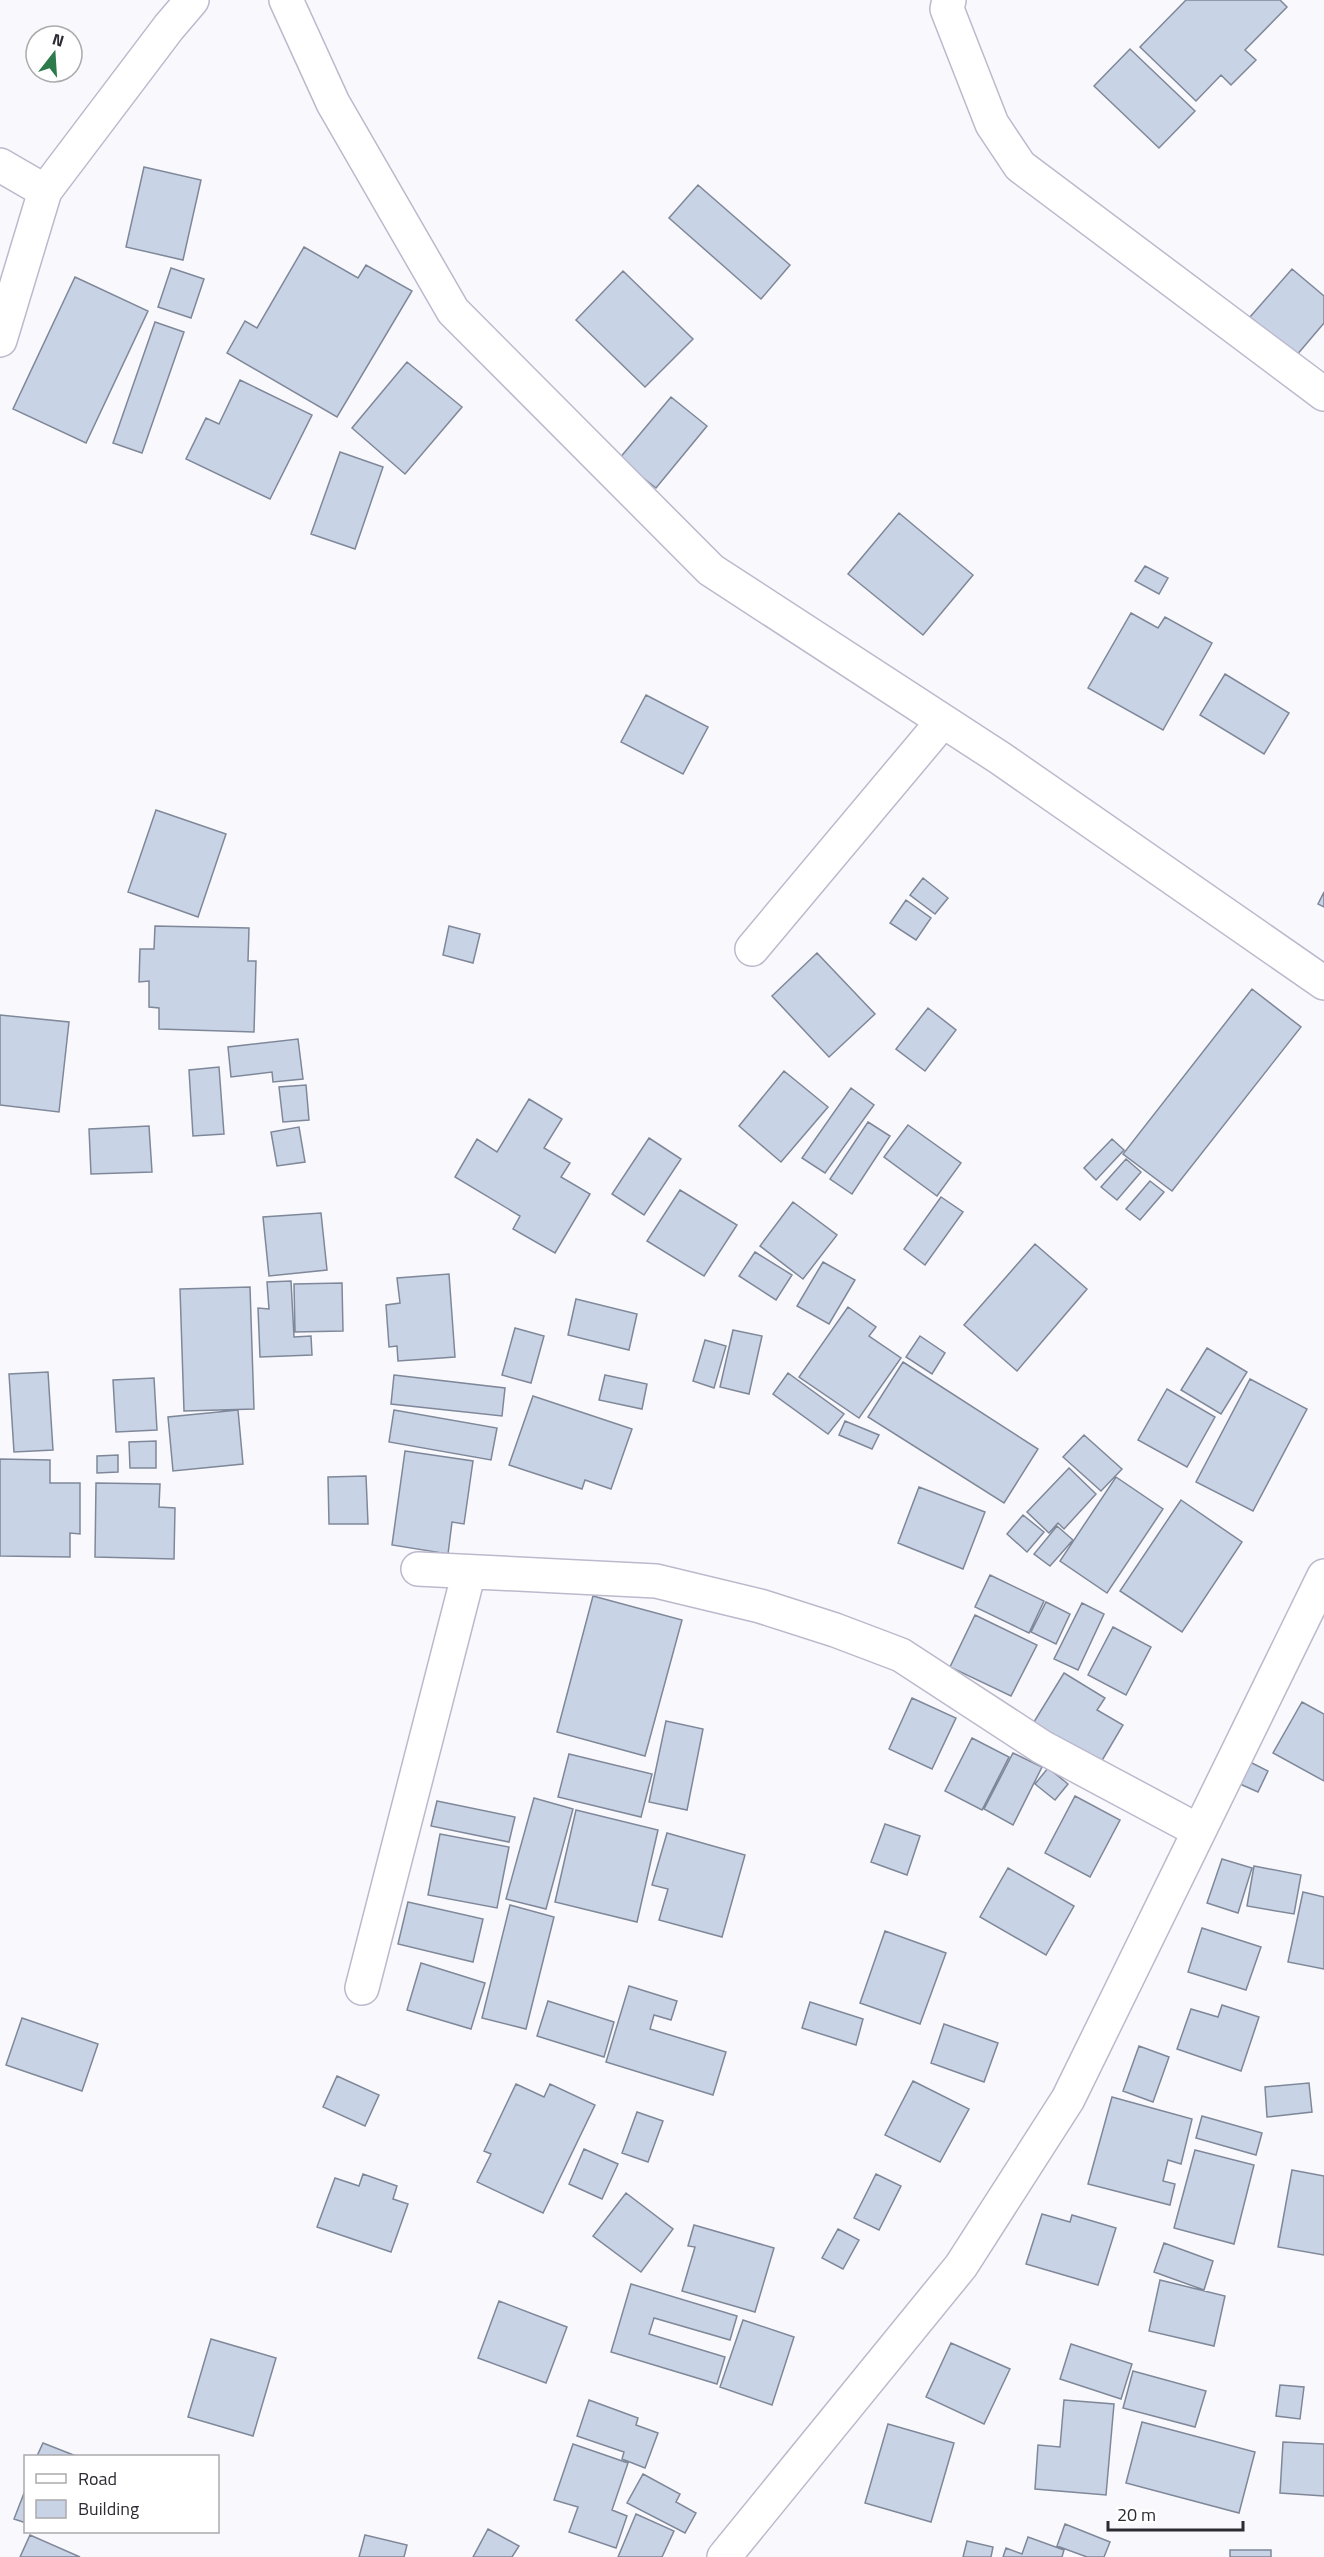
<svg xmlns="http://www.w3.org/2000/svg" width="1324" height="2557" font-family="'Titillium Web',sans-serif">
	<rect width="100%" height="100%" fill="#f9f9fd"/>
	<!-- building -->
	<path fill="#c9d3e6" stroke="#7f8899" stroke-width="1.5" d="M1186 0H1280L1287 7 1245 50 1256 60 1231 85 1221 75 1196 101 1140 47Z
		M1130 49 1195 111 1159 148 1094 86Z
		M144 167 201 180 183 260 126 247Z
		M698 185 790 265 761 299 669 218Z
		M304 247 358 278 366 265 412 291 337 417 227 353 245 321 257 328Z
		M171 268 204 279 191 318 158 307Z
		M1292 269 1324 296V323L1296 356 1250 317Z
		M623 271 693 339 645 387 576 320Z
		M75 277 148 311 86 443 13 409Z
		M155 322 184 332 142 453 113 443Z
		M407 362 462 407 405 474 352 428Z
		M240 380 312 415 270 499 186 459 206 418 219 424Z
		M671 397 707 426 656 488 619 459Z
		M340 452 383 467 355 549 311 534Z
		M899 513 973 575 923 635 848 574Z
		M1145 566 1168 578 1159 594 1135 581Z
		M1131 613 1158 628 1165 617 1212 643 1163 730 1088 688Z
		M1225 674 1289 713 1264 754 1200 715Z
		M646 695 708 727 683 774 621 742Z
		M156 810 226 834 198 917 128 892Z
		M923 878 948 898 935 914 910 895Z
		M1324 892V907L1318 904Z
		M906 900 931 918 916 940 890 923Z
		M155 926 249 928 248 961H256L254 1032 159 1029V1008L149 1007V981L139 982 140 949H154Z
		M449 926 480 934 473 963 443 955Z
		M817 953 875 1014 829 1057 772 996Z
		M1252 989 1301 1027 1172 1191 1123 1154Z
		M928 1008 956 1030 925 1071 896 1049Z
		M0 1015 69 1022 59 1112 0 1105Z
		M298 1039 303 1079 273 1082 272 1072 231 1077 228 1047Z
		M219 1067 224 1134 193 1136 189 1070Z
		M784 1071 828 1107 781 1162 739 1126Z
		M306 1085 309 1120 283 1122 279 1087Z
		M851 1088 874 1105 825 1173 802 1158Z
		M529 1099 562 1119 544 1148 570 1163 561 1177 590 1194 555 1253 513 1229 520 1216 455 1177 477 1139 497 1152Z
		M868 1122 890 1136 852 1194 830 1179Z
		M908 1125 961 1163 937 1196 884 1157Z
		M149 1126 152 1172 91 1174 89 1129Z
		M299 1127 305 1162 277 1166 271 1132Z
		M649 1138 681 1159 644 1215 612 1194Z
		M1112 1139 1124 1150 1096 1180 1084 1168Z
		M1126 1159 1141 1172 1117 1200 1101 1187Z
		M1150 1181 1164 1192 1140 1220 1126 1209Z
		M680 1190 737 1225 704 1276 647 1241Z
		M941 1197 963 1212 925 1265 904 1249Z
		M793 1202 837 1235 803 1279 760 1246Z
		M321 1213 327 1270 269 1276 263 1217Z
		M1035 1244 1087 1289 1017 1371 964 1325Z
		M755 1252 792 1275 776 1300 739 1276Z
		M823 1262 855 1280 829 1324 797 1306Z
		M449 1274 455 1357 398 1361 397 1346 389 1347 386 1305 400 1303 397 1278Z
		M291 1281 294 1337 311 1336 312 1355 260 1357 258 1308 269 1309 267 1282Z
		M342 1283 343 1331 295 1332 294 1284Z
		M250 1287 254 1409 184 1411 180 1289Z
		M576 1299 637 1314 629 1350 568 1335Z
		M848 1307 876 1327 869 1336 901 1358 859 1418 799 1377Z
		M515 1328 544 1336 531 1383 502 1375Z
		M733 1330 762 1336 749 1394 720 1387Z
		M920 1336 945 1353 932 1374 906 1357Z
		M705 1340 726 1346 714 1388 693 1381Z
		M1207 1348 1247 1372 1221 1414 1181 1390Z
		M903 1362 1038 1449 1004 1503 868 1417Z
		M48 1372 53 1450 14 1452 9 1374Z
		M788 1373 844 1414 828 1434 773 1394Z
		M394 1375 505 1388 502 1416 391 1404Z
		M605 1375 647 1384 642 1409 599 1400Z
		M154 1378 157 1430 116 1432 113 1380Z
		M1250 1379 1307 1409 1253 1511 1196 1482Z
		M1167 1389 1215 1417 1187 1467 1138 1440Z
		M533 1396 632 1429 611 1489 585 1480 582 1489 509 1465Z
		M238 1410 243 1464 173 1471 168 1417Z
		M394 1410 497 1428 491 1460 389 1442Z
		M845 1421 879 1435 872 1449 839 1435Z
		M1084 1435 1122 1469 1101 1491 1063 1457Z
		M156 1441V1468H130L129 1442Z
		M405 1451 473 1461 464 1524 452 1522 448 1554 392 1545Z
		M118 1455V1472L97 1473V1456Z
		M0 1459 50 1460V1483H80V1534L70 1533V1557L0 1556Z
		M1069 1468 1096 1494 1064 1529 1058 1523 1049 1533 1027 1512Z
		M366 1476 368 1524H329L328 1477Z
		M1116 1477 1163 1509 1107 1593 1060 1561Z
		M96 1483 160 1484 159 1507 175 1508 174 1559 95 1557Z
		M919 1487 985 1512 963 1569 898 1543Z
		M1181 1500 1242 1542 1182 1632 1120 1591Z
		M1023 1515 1044 1532 1027 1552 1007 1534Z
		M1057 1526 1073 1540 1050 1566 1034 1554Z
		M990 1575 1044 1601 1029 1633 975 1607Z
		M593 1596 682 1620 645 1756 557 1732Z
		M1046 1602 1070 1614 1056 1644 1031 1632Z
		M1082 1603 1104 1614 1078 1670 1054 1659Z
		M975 1615 1037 1645 1011 1696 950 1667Z
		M1113 1627 1151 1647 1126 1695 1088 1675Z
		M1064 1673 1105 1698 1097 1710 1123 1725 1097 1769 1029 1730Z
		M912 1698 956 1718 932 1769 889 1749Z
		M1302 1702 1324 1714V1781L1273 1753Z
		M666 1721 703 1729 687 1810 649 1802Z
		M972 1738 1009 1757 982 1810 945 1791Z
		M1013 1753 1042 1767 1013 1825 984 1809Z
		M569 1754 652 1774 641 1817 558 1797Z
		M1250 1762 1268 1771 1258 1792 1240 1784Z
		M1048 1768 1068 1784 1055 1800 1035 1784Z
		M1075 1796 1120 1820 1090 1877 1045 1853Z
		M534 1798 573 1809 546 1909 506 1899Z
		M437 1801 515 1817 509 1842 431 1826Z
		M576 1810 658 1830 637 1922 555 1902Z
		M885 1824 920 1836 907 1875 871 1862Z
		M667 1833 745 1855 722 1937 659 1920 668 1889 652 1885Z
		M440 1834 509 1847 497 1908 428 1895Z
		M1222 1859 1252 1868 1238 1913 1207 1903Z
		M1254 1866 1301 1875 1294 1914 1247 1906Z
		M1008 1868 1074 1906 1046 1955 980 1917Z
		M1303 1892 1324 1897V1969L1288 1962Z
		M408 1902 483 1919 473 1962 398 1944Z
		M510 1905 554 1917 526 2029 482 2018Z
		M1202 1928 1261 1947 1246 1990 1188 1972Z
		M885 1931 946 1953 920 2024 860 2003Z
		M421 1963 485 1983 471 2029 407 2010Z
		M629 1986 677 2001 671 2020 654 2015 650 2029 726 2052 713 2095 606 2062Z
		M548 2001 614 2022 604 2057 537 2036Z
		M810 2002 863 2019 856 2045 802 2028Z
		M1222 2005 1259 2017 1241 2071 1177 2049 1191 2009 1218 2017Z
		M22 2018 98 2044 82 2091 6 2065Z
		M944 2024 998 2043 984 2082 931 2063Z
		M1139 2046 1169 2057 1153 2102 1123 2091Z
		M337 2076 379 2095 365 2126 323 2107Z
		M913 2081 969 2109 940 2162 885 2135Z
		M1309 2083 1312 2112 1267 2117 1265 2087Z
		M516 2084 544 2097 550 2084 595 2105 543 2213 477 2182 491 2154 484 2151Z
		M1112 2097 1192 2119 1181 2164 1168 2160 1163 2181 1175 2184 1170 2205 1088 2184Z
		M637 2112 663 2121 648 2162 622 2153Z
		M1202 2116 1262 2133 1256 2155 1196 2138Z
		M584 2149 618 2164 602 2199 569 2184Z
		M1195 2150 1254 2165 1234 2244 1174 2228Z
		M1292 2170 1324 2176V2255L1278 2247Z
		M363 2174 397 2186 393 2199 408 2204 391 2252 317 2227 335 2178 359 2186Z
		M876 2174 901 2186 879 2230 854 2218Z
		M626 2193 673 2229 641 2272 593 2236Z
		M1042 2214 1070 2222 1072 2215 1116 2228 1098 2285 1026 2264Z
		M694 2225 774 2248 755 2312 682 2291 695 2247 688 2246Z
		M838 2229 859 2240 843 2269 822 2258Z
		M1164 2243 1213 2261 1204 2290 1154 2272Z
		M1160 2280 1225 2296 1214 2346 1149 2331Z
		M631 2284 737 2316 730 2340 654 2318 649 2334 725 2357 717 2384 611 2352Z
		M499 2301 567 2327 546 2383 478 2358Z
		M743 2320 794 2337 772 2405 720 2387Z
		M211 2339 276 2358 253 2436 188 2417Z
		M951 2343 1010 2369 984 2424 926 2397Z
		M1071 2344 1132 2364 1121 2399 1060 2379Z
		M1133 2371 1206 2391 1195 2427 1123 2408Z
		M1280 2385 1304 2387 1300 2419 1276 2416Z
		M589 2400 638 2418 636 2425 658 2433 645 2468 622 2459 624 2452 577 2436Z
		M1064 2400 1114 2404 1106 2495 1035 2489 1038 2445 1060 2447Z
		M1142 2422 1255 2452 1239 2513 1126 2483Z
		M888 2424 954 2443 931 2522 865 2503Z
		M1283 2442 1324 2444V2496L1280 2493Z
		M43 2443 76 2456H37Z
		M573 2444 628 2463 612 2510 627 2516 616 2548 569 2532 578 2507 554 2500Z
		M643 2474 680 2494 676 2502 696 2513 685 2533 627 2503Z
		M26 2488V2523L14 2519Z
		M636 2514 674 2531 662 2557H618Z
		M1065 2524 1110 2542 1104 2557H1087L1057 2546Z
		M488 2529 519 2546 512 2557H473Z
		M30 2535 80 2557H20Z
		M365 2535 407 2545 404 2557H359Z
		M1028 2537 1064 2550 1062 2557H1003L1006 2548 1022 2554Z
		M967 2541 993 2547 991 2557H963Z
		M1230 2550H1271V2557H1230Z"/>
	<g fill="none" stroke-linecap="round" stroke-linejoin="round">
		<!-- minor casing -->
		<g stroke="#bcb9cd" stroke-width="36">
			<path id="minor" d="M286 0 333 103 453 311 711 570 1000 758 1324 983
				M949 0 947 9 992 124 1020 166 1324 394
				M0 165 45 191
				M0 340 45 191 169 27 192 0
				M752 949 943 721
				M418 1569 656 1581 760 1606 835 1630 901 1655 1042 1747 1199 1831
				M362 1988 469 1572
				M724 2557 961 2266 1068 2099 1324 1576"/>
		</g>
		<!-- minor -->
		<use href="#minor" stroke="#fff" stroke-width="33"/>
	</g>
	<!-- legend -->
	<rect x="24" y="2455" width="195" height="78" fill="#ffffff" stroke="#abaaad" stroke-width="1.5"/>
	<rect x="36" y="2474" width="30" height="9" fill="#ffffff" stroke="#abaaad" stroke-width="1.5"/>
	<text x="78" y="2485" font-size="18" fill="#2c2b33">Road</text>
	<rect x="36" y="2500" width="30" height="18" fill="#c9d3e6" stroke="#abaaad" stroke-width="1.5"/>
	<text x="78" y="2515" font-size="18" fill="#2c2b33">Building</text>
	<!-- north arrow -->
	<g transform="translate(54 54) rotate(17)"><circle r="28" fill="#ffffff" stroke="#abaaad" stroke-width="1.5"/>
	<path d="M0-4.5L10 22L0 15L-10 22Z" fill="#2d7b4b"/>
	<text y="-9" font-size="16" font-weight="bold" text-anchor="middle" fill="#2c2b33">N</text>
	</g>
	<!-- scale -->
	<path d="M1108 2521v9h135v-9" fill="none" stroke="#2c2b33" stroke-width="3"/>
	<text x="1117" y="2521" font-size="18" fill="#2c2b33" stroke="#ffffff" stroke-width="4.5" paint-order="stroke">20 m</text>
</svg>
